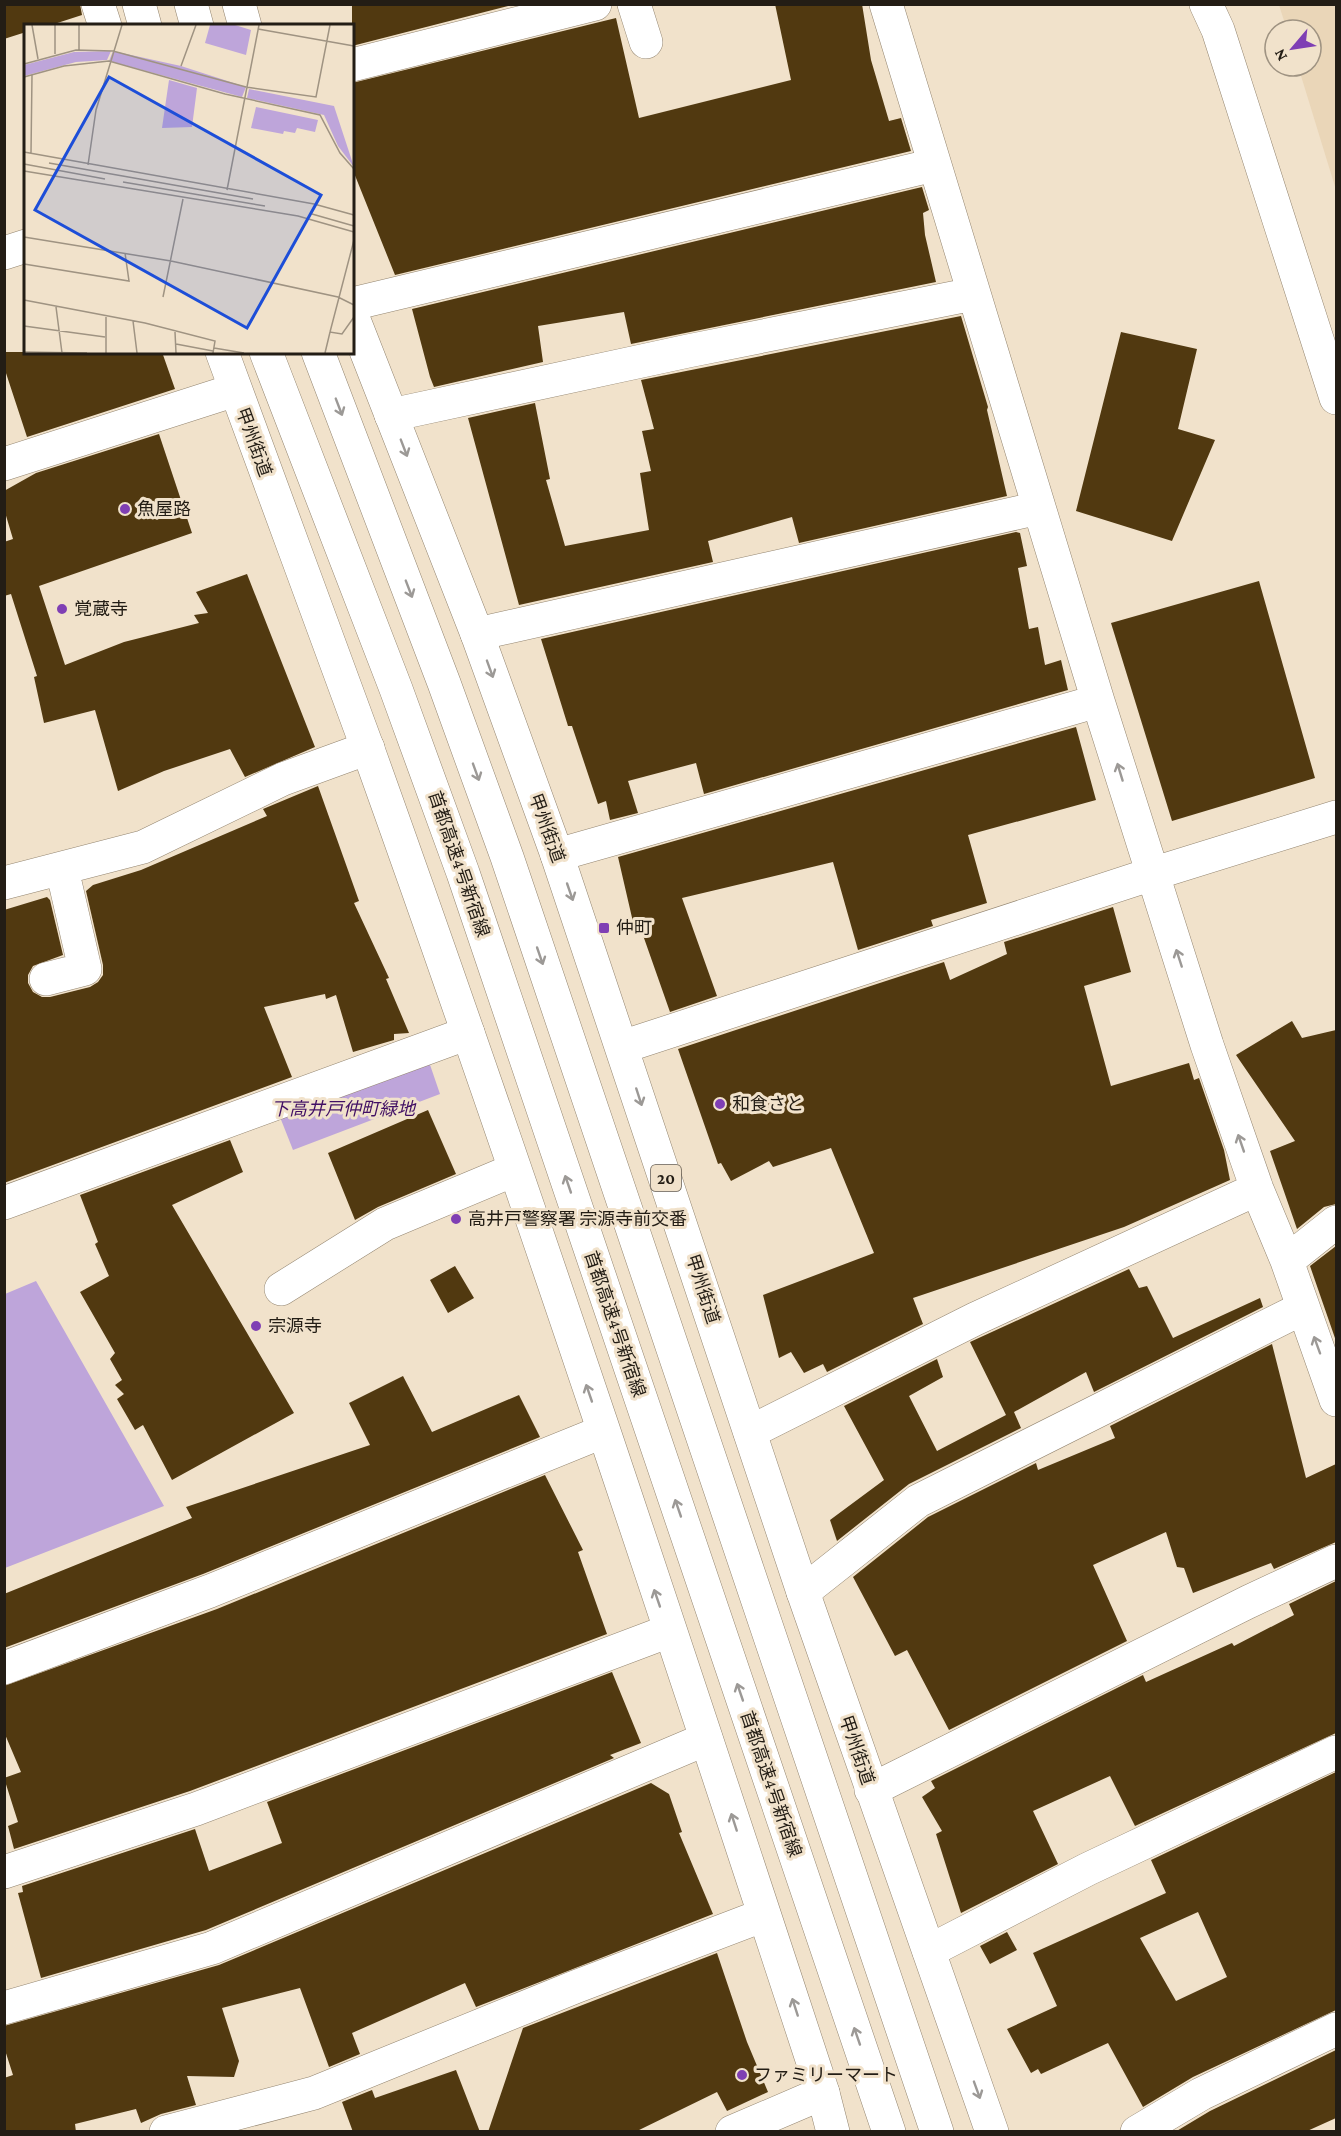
<svg xmlns="http://www.w3.org/2000/svg" width="1341" height="2136" font-family="'Crimson Pro','Noto Sans JP',serif">
	<rect width="100%" height="100%" fill="#f1e2cb"/>
	<!-- built -->
	<path fill="#ead6b8" d="M1279 5H1336V190L1298 66H1311V30H1287Z"/>
	<!-- green -->
	<path fill="#bea5da" d="M427 1056 440 1094 293 1150 278 1112Z
		M36 1281 164 1506 5 1568V1294Z"/>
	<!-- building -->
	<path fill="#513910" fill-rule="evenodd" d="M4 4H80L82 15 48 26H26V32L4 39Z
		M352 4H516L352 46Z
		M775 4H862L871 60 889 121 901 118 911 151 395 275 352 168V83L616 18 639 118 791 80Z
		M922 187 929 210 923 213 925 235 936 282 631 344 624 312 538 326 543 362 434 387 430 377 412 309Z
		M961 316 988 407 987 410 1007 496 799 543 792 517 708 541 713 562 519 605 468 418 535 403 550 479 546 480 565 546 649 530 640 473 651 471 642 431 654 429 641 380Z
		M1121 332 1197 349 1178 429 1215 440 1172 541 1076 511Z
		M4 352H162L175 389 27 437 4 367Z
		M159 434 192 533 39 586 65 665 124 642 199 623 194 615 208 613 196 592 247 574 315 747 245 777 230 749 164 771 118 791 95 710 44 723 34 677 37 676 11 594 4 596V542L13 539 4 509V491L36 473Z
		M1016 532 1020 533 1027 566 1018 568 1029 629 1038 627 1045 665 1061 660 1068 690 704 794 696 763 628 781 638 813 610 820 606 801 598 804 572 726H568L541 639Z
		M1259 581 1315 778 1172 821 1111 623Z
		M1076 727 1096 800 968 835 987 903 931 920 933 926 858 950 833 862 682 898 717 996 670 1012 638 921 633 922 618 857Z
		M318 786 359 901 354 903 389 978 386 979 409 1033 394 1034V1040L353 1052 336 995 326 999 325 994 264 1007 292 1077 4 1183V910L47 897 50 900 63 955 33 966 28 975V983L33 992 42 997H50L90 987 98 982 103 975V965L86 891 93 885 141 870 267 816 263 809Z
		M1113 907 1131 972 1084 986 1111 1086 1189 1063 1194 1080 1199 1078 1224 1150 1230 1180 1124 1227 913 1298 923 1324 827 1372 823 1364 804 1373 791 1352 779 1358 763 1295 874 1253 831 1148 773 1167 769 1161 731 1181 721 1163 718 1164 678 1049 944 962 950 980 1007 954 1004 942Z
		M1292 1021 1302 1038 1336 1030V1204L1324 1207 1297 1229 1270 1151 1295 1141 1236 1055Z
		M428 1110 456 1174 378 1207 355 1220 328 1153Z
		M230 1140 243 1172 172 1205 294 1413 172 1480 143 1425 135 1430 117 1399 124 1394 115 1385 122 1380 110 1359 115 1353 80 1292 109 1276 95 1244 98 1242 80 1195Z
		M1336 1246V1341L1310 1266Z
		M455 1266 474 1298 448 1313 430 1280Z
		M1129 1269 1139 1288 1147 1286 1173 1338 1260 1298 1263 1307 1094 1392 1086 1372 1014 1412 1021 1428 909 1484 837 1541 830 1520 884 1480 844 1406 937 1359 943 1377 909 1396 937 1451 1006 1415 970 1342Z
		M1272 1344 1306 1478 1336 1464V1542L1274 1569 1271 1563 1193 1593 1184 1568 1177 1567 1166 1532 1093 1565 1127 1641 949 1730 907 1650 895 1656 853 1577 928 1517 1036 1463 1038 1470 1115 1438 1110 1426Z
		M403 1376 432 1432 519 1395 540 1437 203 1574 4 1648V1594L192 1518 186 1507 370 1445 349 1403Z
		M545 1475 583 1550 578 1552 607 1634 190 1791 14 1849 8 1826 18 1822 4 1778 21 1772 4 1732V1686L217 1609Z
		M1336 1581V1733L1135 1826 1110 1776 1033 1811 1058 1864 961 1913 936 1834 942 1831 922 1797 935 1788 931 1781 1143 1675 1146 1682 1232 1643 1234 1646 1294 1615 1289 1604Z
		M612 1672 641 1743 610 1755 614 1758 206 1930 41 1978 18 1893 23 1892 22 1886 195 1829 209 1871 282 1843 267 1802Z
		M1336 1772V2010L1193 2077 1143 2107 1108 2043 1041 2074 1038 2069 1031 2073 1007 2029 1057 2006 1033 1953 1166 1893 1151 1860ZM1198 1912 1227 1977 1176 2001 1140 1938Z
		M651 1783 669 1794 682 1832 679 1833 713 1914 476 2007 465 1983 352 2033 360 2054 329 2067 300 1988 222 2008 239 2061 234 2077 187 2076 196 2105 161 2114 141 2123 136 2109 75 2124 76 2132H4V2078L13 2075 4 2047V2026L219 1965Z
		M1007 1932 1017 1950 990 1964 980 1946Z
		M717 1953 747 2042 768 2092 727 2111 717 2092 635 2132H488L523 2028Z
		M1336 2050V2118L1305 2132H1175L1210 2111Z
		M456 2070 480 2132H353L342 2102 372 2090 375 2098Z"/>
	<g fill="none" stroke-linecap="round" stroke-linejoin="round">
		<!-- minor casing -->
		<g stroke="#938570" stroke-width="34">
			<path id="minor" d="M634 4 646 42
				M886 4 1098 701 1207 1045 1257 1189 1287 1261 1336 1400
				M1206 4 1218 30 1336 398
				M352 65 595 4
				M4 253 26 246
				M352 304 934 165
				M391 415 688 351 973 294
				M4 464 235 390
				M477 634 1039 508
				M557 855 1098 701
				M4 883 143 847 283 779 368 748
				M46 979 85 969 62 869
				M622 1047 1152 874 1336 817
				M4 1203 468 1033
				M1287 1261 1336 1222
				M281 1289 385 1224 514 1170
				M750 1432 975 1319 1257 1189
				M803 1592 918 1501 1303 1308
				M4 1668 210 1591 602 1432
				M871 1790 1248 1602 1336 1561
				M4 1872 196 1809 669 1631
				M929 1951 1088 1869 1336 1752
				M4 2008 212 1948 706 1739
				M166 2132 314 2093 575 1987 764 1915
				M732 2132 823 2093
				M1137 2132 1201 2094 1336 2029"/>
		</g>
		<!-- highway casing -->
		<g stroke="#938570" stroke-width="34">
			<path id="highway" d="M98 4 105 26
				M139 4 145 26
				M191 4 197 26
				M239 4 245 26
				M352 315 477 634 557 855 803 1592 992 2132
				M222 352C270 486 321 618 369 752 528 1196 676 1645 823 2093L833 2132
				M266 352 396 689 463 873 889 2132
				M318 352 444 683 507 857 937 2132"/>
		</g>
		<!-- minor -->
		<use href="#minor" stroke="#fff" stroke-width="33"/>
		<!-- highway -->
		<use href="#highway" stroke="#fff" stroke-width="33"/>
	</g>
	<!-- one-way arrows -->
	<defs><path id="oneway-shaft" d="M-6 0H5M1.5-3L5.5 0L1.5 3" fill="none" stroke-width="1.6" stroke-linecap="round" stroke-linejoin="round" transform="scale(1.5)"/></defs>
	<g stroke="#9c9996">
		<use href="#oneway-shaft" transform="translate(339 407) rotate(69)"/>
		<use href="#oneway-shaft" transform="translate(404 448) rotate(69)"/>
		<use href="#oneway-shaft" transform="translate(409 589) rotate(69)"/>
		<use href="#oneway-shaft" transform="translate(490 669) rotate(70)"/>
		<use href="#oneway-shaft" transform="translate(476 772) rotate(70)"/>
		<use href="#oneway-shaft" transform="translate(1120 772) rotate(-107)"/>
		<use href="#oneway-shaft" transform="translate(570 892) rotate(71)"/>
		<use href="#oneway-shaft" transform="translate(540 956) rotate(71)"/>
		<use href="#oneway-shaft" transform="translate(1179 958) rotate(-108)"/>
		<use href="#oneway-shaft" transform="translate(639 1097) rotate(72)"/>
		<use href="#oneway-shaft" transform="translate(1241 1143) rotate(-109)"/>
		<use href="#oneway-shaft" transform="translate(568 1184) rotate(-109)"/>
		<use href="#oneway-shaft" transform="translate(1317 1345) rotate(-110)"/>
		<use href="#oneway-shaft" transform="translate(589 1393) rotate(-109)"/>
		<use href="#oneway-shaft" transform="translate(678 1508) rotate(-109)"/>
		<use href="#oneway-shaft" transform="translate(657 1598) rotate(-109)"/>
		<use href="#oneway-shaft" transform="translate(740 1692) rotate(-109)"/>
		<use href="#oneway-shaft" transform="translate(734 1822) rotate(-108)"/>
		<use href="#oneway-shaft" transform="translate(795 2007) rotate(-108)"/>
		<use href="#oneway-shaft" transform="translate(857 2036) rotate(-109)"/>
		<use href="#oneway-shaft" transform="translate(977 2090) rotate(70)"/>
	</g>
	<!-- markers -->
	<g fill="#7f3fb4" stroke="#f1e2cb" stroke-width="2">
		<circle cx="125" cy="509" r="6"/>
		<circle cx="62" cy="609" r="6"/>
		<rect x="598" y="922" width="12" height="12" rx="3"/>
		<circle cx="720" cy="1104" r="6"/>
		<circle cx="456" cy="1219" r="6"/>
		<circle cx="256" cy="1326" r="6"/>
		<circle cx="742" cy="2075" r="6"/>
	</g>
	<g text-anchor="middle" dominant-baseline="central" stroke-width="6" stroke-linejoin="round" paint-order="stroke">
		<!-- shield labels -->
		<rect fill="#f1e2cb" stroke="#61584c" stroke-width="1.5" x="651" y="1165" width="30" height="26" rx="4.5"/>
		<g font-size="16" font-weight="bold" fill="#231d15">
			<text x="666" y="1178">20</text>
		</g>
		<!-- street labels -->
		<g font-size="18" fill="#231d15" stroke="#f1e2cb">
			<text transform="translate(254 442) rotate(70)">甲州街道</text>
			<text transform="translate(547 828) rotate(70)">甲州街道</text>
			<text transform="translate(459 864) rotate(71)">首都高速4号新宿線</text>
			<text transform="translate(703 1289) rotate(72)">甲州街道</text>
			<text transform="translate(615 1324) rotate(71)">首都高速4号新宿線</text>
			<text transform="translate(857 1750) rotate(71)">甲州街道</text>
			<text transform="translate(771 1784) rotate(71)">首都高速4号新宿線</text>
		</g>
		<!-- poi labels -->
		<g font-size="18" fill="#231d15" stroke="#f1e2cb" text-anchor="start">
			<text x="137" y="509">魚屋路</text>
			<text x="74" y="609">覚蔵寺</text>
			<text x="616" y="928">仲町</text>
			<text x="732" y="1104">和食さと</text>
			<text x="468" y="1219">高井戸警察署 宗源寺前交番</text>
			<text x="268" y="1326">宗源寺</text>
			<text x="754" y="2075">ファミリーマート</text>
		</g>
		<!-- park labels -->
		<g font-size="18" font-style="italic" fill="#410f64" stroke="#f1e2cb">
			<text x="343" y="1109">下高井戸仲町緑地</text>
		</g>
	</g>
	<!-- overview -->
	<g transform="translate(24 24)">
		<rect width="330" height="330" fill="#f1e2cb"/>
		<path d="M186 1H211L227 6 222 31 181 19ZM87 27 83 36 52 38 0 52V41L50 28ZM89 27 157 42 222 63 218 73 85 37ZM145 56 173 64 168 103 138 104ZM225 65 310 82 330 143 314 122 300 91 223 74ZM232 83 294 96 291 108 273 104 271 109 260 107 259 110 227 104Z" fill="#bea5da"/>
		<path fill="none" stroke="#9f9382" stroke-width="1.5" d="M8 1 14 35M31 1V30M55 1V26M234 5 330 22M0 40 52 26 89 27 222 63 292 73 306 1M157 42 172 1M0 53 40 42 85 37 201 70 296 91 316 129 330 145M0 128 290 180 330 191M7 129 8 51M25 139 229 175M0 140 81 155M64 141 72 86 98 1M0 147 274 192 330 208M99 158 241 182M203 166 235 1M288 190 330 202M0 213 147 237 314 273 330 281M0 240 105 257 101 229M139 273 159 175M0 276 121 299 191 317 189 329M32 283 38 329M82 293V329M109 297 113 329M0 302 81 313M151 308 152 329M306 308 330 216M152 320 189 327M190 324 220 329M0 328 63 329M301 329 306 308 318 310 330 293"/>
		<path fill="#1d4ed8" fill-opacity="0.15" stroke="#1d4ed8" stroke-width="3" d="M85 53 297 171 223 304 11 186Z"/>
		<rect width="330" height="330" fill="none" stroke="#231d15" stroke-width="3"/>
	</g>
	<!-- border -->
	<rect width="1341" height="2136" fill="none" stroke="#231d15" stroke-width="12"/>
	<!-- north arrow -->
	<g transform="translate(1293 48) rotate(241)"><circle r="28" fill="#f1e2cb" stroke="#9f9382" stroke-width="1.5"/>
	<path d="M0-4.5L10 22L0 15L-10 22Z" fill="#7f3fb4"/>
	<text y="-9" font-size="16" font-weight="bold" text-anchor="middle" fill="#231d15">N</text>
	</g>
</svg>
